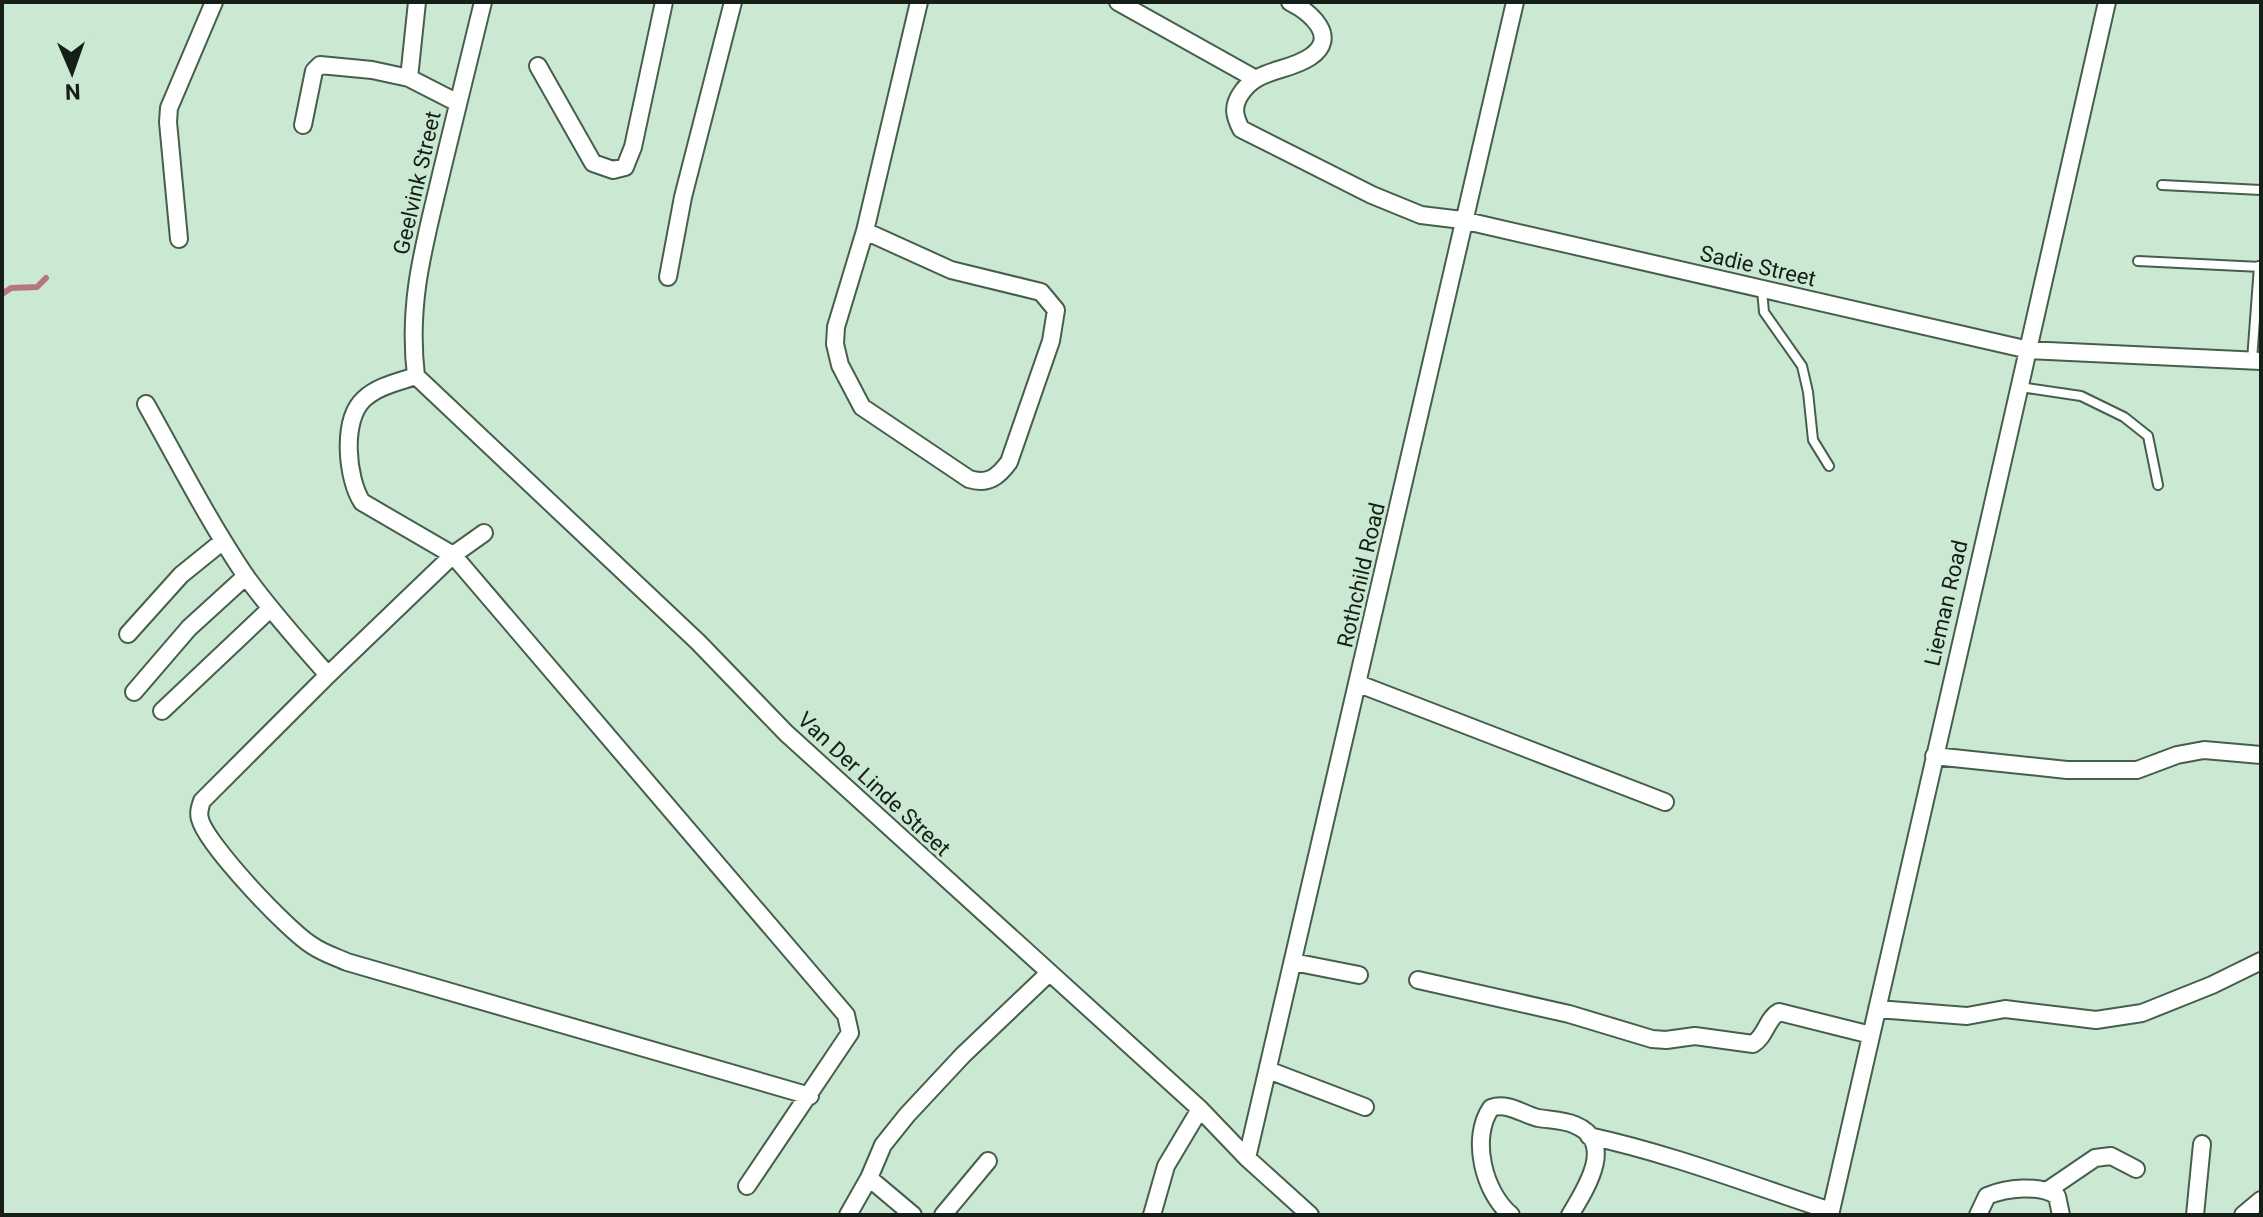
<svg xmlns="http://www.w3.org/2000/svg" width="2263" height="1217" font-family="Roboto,sans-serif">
	<rect width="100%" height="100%" fill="#cbe9d2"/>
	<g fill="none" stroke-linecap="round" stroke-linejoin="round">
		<!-- stream -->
		<path stroke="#b6767f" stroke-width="6" d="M2 294 11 288 37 287 46 278"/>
		<!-- service casing -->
		<g stroke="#455f4b" stroke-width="12">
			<path id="service" d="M2162 185 2261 190
				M2138 261 2261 267
				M1762 290 1764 312 1802 366 1808 392 1813 440 1829 466
				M2252 360 2259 266
				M2020 387 2081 396 2124 417 2148 436 2158 485"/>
		</g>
		<!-- minor casing -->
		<g stroke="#455f4b" stroke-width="20">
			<path id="minor" d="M417 2 409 78 458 103
				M1118 2 1254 78
				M1290 2C1310 12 1340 37 1310 57 1286 73 1256 68 1240 95 1232 108 1235 117 1241 129L1372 195 1421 215 1462 220 2029 350 2261 361
				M538 66 593 163 613 170 625 167 633 147 664 2
				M303 125 314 71 320 65 372 70 409 78
				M865 231 951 270 1041 292 1056 310 1051 341 1009 462C998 477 988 485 969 479L862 407 840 365 835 344 836 327 865 231 919 2
				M179 239 168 122 169 108 214 2
				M668 277 683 197 733 2
				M416 376 698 642 786 733 1200 1109 1247 1158 1310 1215
				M416 376C398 382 378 386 364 399 341 420 347 479 362 502L453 555 846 1015 850 1033 747 1186
				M416 376C407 300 425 243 442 170 456 114 469 58 483 2
				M146 404C178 461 208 520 245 575 270 610 299 642 328 675
				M484 533 453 555 328 675 202 801C200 807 198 813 200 819 206 844 289 932 313 946 323 953 336 957 347 962L810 1096
				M128 634 181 575 223 541
				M1359 684 1665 802
				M134 692 189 628 246 576
				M162 711 270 609
				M1934 756 2067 770H2137L2177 755 2204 750 2261 755
				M1293 962 1359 975
				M1418 980 1569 1014 1652 1039 1666 1040 1695 1036 1753 1044C1766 1036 1767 1018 1779 1012L1871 1035
				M1877 1009 1967 1016 2005 1009 2096 1020 2142 1013 2212 985 2261 961
				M1268 1070 1365 1107
				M1589 1136C1672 1154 1751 1185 1831 1211
				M1247 1158 1515 2
				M869 1178 913 1215
				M2048 1190 2095 1158 2111 1156 2136 1169
				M848 1215 869 1178 883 1145 907 1115 963 1055 1048 974
				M943 1215 988 1161
				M1152 1215 1166 1166 1200 1109
				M1511 1215C1484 1193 1470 1138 1491 1108 1508 1102 1522 1114 1538 1118 1550 1120 1564 1120 1575 1125 1617 1142 1585 1190 1570 1215
				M1830 1215C1921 810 2017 407 2107 2
				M1978 1215 1987 1196C2006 1188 2039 1184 2057 1196L2061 1215
				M2195 1215 2202 1144
				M2243 1215 2261 1200"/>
		</g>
		<!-- service -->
		<use href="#service" stroke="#fff" stroke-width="8"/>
		<!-- minor -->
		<use href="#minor" stroke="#fff" stroke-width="16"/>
	</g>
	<g text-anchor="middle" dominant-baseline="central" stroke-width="6" stroke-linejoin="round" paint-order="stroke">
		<!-- street labels -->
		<g font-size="22" fill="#151f17" stroke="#cbe9d2">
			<text transform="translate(417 183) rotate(-77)">Geelvink Street</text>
			<text transform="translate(1758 266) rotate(13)">Sadie Street</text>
			<text transform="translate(1361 575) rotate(-77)">Rothchild Road</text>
			<text transform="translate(1946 603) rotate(-77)">Lieman Road</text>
			<text transform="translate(874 784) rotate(43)">Van Der Linde Street</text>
		</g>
	</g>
	<!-- border -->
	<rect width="2263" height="1217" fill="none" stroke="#151f17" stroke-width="8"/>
	<!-- north arrow -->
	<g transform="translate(72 72) rotate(178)" stroke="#cbe9d2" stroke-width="6" paint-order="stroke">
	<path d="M0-6L14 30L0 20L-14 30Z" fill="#151f17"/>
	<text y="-12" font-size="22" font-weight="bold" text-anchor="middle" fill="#151f17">N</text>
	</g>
</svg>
